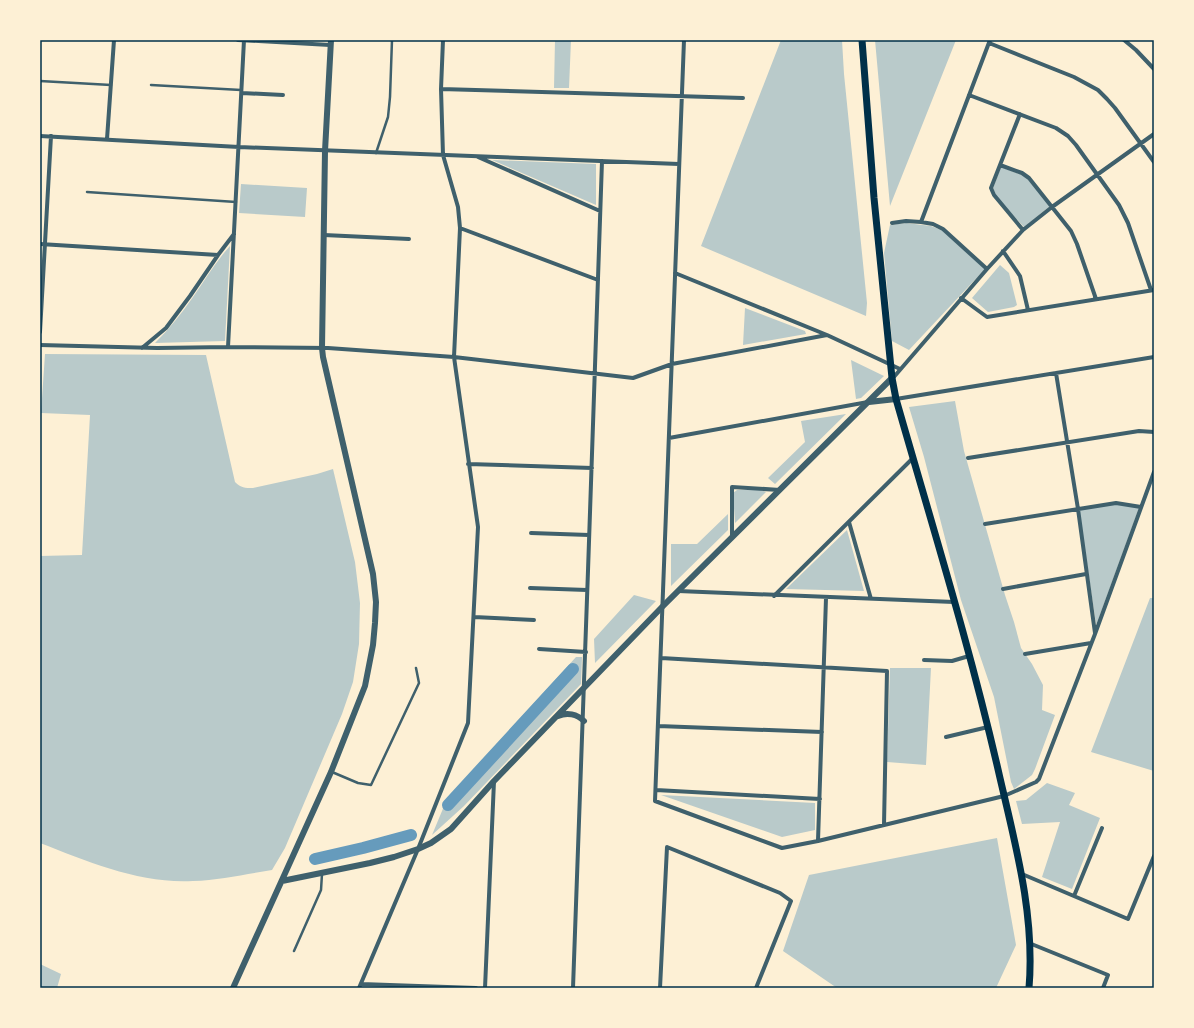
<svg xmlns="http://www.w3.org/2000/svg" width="1194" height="1028" font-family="'Source Serif 4',serif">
	<rect width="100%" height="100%" fill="#fdf0d5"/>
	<!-- green -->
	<path fill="#b9caca" d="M555 40H571L569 88H554Z
		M781 40H842L844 74 867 303 866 316 701 246Z
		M875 40H956L890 206Z
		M492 160 596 164V205Z
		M1001 167 1025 176 1050 206 1024 227 997 198 993 188Z
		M241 184 307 188 305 217 239 213Z
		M906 223 931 226 942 230 985 269 909 350 892 341 884 253 890 225Z
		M230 246 225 341 155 343C169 329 182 313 193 297 205 280 216 261 230 246Z
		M1000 265 1009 273 1017 305 1014 307 988 312 972 298Z
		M745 308 805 331 806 334 743 345Z
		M45 354 206 355 235 482C241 488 245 488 253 488L317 474 333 469 355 562 360 603 359 644 353 682 342 714 285 848 272 870C246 874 220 880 193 881 140 884 89 862 40 843V556L82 555 90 415 41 413Z
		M851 360 884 376 861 398 856 399Z
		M955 401 964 451 1005 595 1014 622 1021 648 1032 664 1043 685 1042 710 1055 715 1035 769 1032 775 1014 789 1011 782 994 697 961 600 924 457 909 407Z
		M846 414 775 484 768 478 805 442 801 421Z
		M737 490H760L766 492 735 523 733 493Z
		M1116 504 1139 508 1097 623 1096 624 1079 510Z
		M728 514V530L671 586V544H697Z
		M847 530 864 591 786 589Z
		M634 595 656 601 595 663 594 639Z
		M1150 598H1154V771L1091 752Z
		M576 657H582L581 684 464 806 432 835 447 799Z
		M890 668H931L926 765 887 762Z
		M1047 783 1075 793 1069 805 1100 818 1072 889 1042 877 1060 822 1022 824 1016 801 1026 800Z
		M661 795 815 803V830L782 837Z
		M997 838 1016 945 996 988H837L783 951 809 875Z
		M40 964 61 974 57 988H40Z"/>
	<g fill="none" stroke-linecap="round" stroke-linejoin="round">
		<!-- canal -->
		<path stroke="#669bbc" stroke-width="12" d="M448 805 573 669
			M315 859 363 848 411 835"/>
		<!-- service -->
		<path stroke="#3f606c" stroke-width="2.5" d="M40 81 111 85
			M151 85 241 90
			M376 153 388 117 390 97 392 40
			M87 192 236 202
			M332 772 358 783 371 785 419 683 416 668
			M294 951 321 890 322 874"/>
		<!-- minor -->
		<path stroke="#3f606c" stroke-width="4" d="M238 40 330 45
			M684 40 655 801 782 848 818 841 1004 796 1036 782 1039 779 1095 634 1154 472
			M1124 40 1136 50 1154 69
			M989 43 1074 77 1098 90 1107 99 1115 108 1154 162
			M441 89 743 98
			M242 93 283 95
			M969 95 1056 128 1068 136 1076 145 1119 205 1128 223 1151 290
			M1020 114 991 188 994 195 1023 230
			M40 136 239 147 679 164
			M107 139 114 40
			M478 157 600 211
			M1000 165 1022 173 1029 178 1071 231 1077 244 1096 299
			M921 222 990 40
			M892 223 906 221 921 222 933 224 943 229 987 269
			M460 228 598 280
			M324 235 409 239
			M40 244 218 255
			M1003 251 1020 276 1028 310
			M675 273 827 335
			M961 298 987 317 1154 290
			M40 332 51 136
			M40 345 157 348 228 347 328 348 454 357 633 378 672 364 827 335 900 369
			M228 347 244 40
			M142 348 166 328 190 296 218 255 234 234
			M1056 373 1078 509 1095 633
			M893 378 987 269 1023 230 1052 207 1154 134
			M896 399 1154 357
			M669 438 868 402
			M968 458 1139 431 1154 432
			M468 464 592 468
			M849 522 871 599
			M985 524 1116 503 1141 507
			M531 533 589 535
			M732 537V487L780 490
			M530 588 587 590
			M1003 589 1086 574
			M678 591 954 602
			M774 596 913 458
			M474 617 534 620
			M539 649 586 652
			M1025 654 1091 643
			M661 658 887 671 884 825
			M924 660 952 661 969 656
			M658 726 822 732
			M946 737 988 727
			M656 790 820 799
			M818 841 826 598
			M1022 874 1128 919 1154 856
			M1074 896 1102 828
			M1029 943 1108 975 1103 988
			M361 984 476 988
			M359 988 418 849 468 723 478 527 454 357 460 228 458 207 443 155 441 89 443 40
			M485 988 494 781
			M573 988C584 712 592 437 602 161
			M660 988 667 847 780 893 791 901 756 988"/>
		<!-- tertiary -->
		<path stroke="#3f606c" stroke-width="6" d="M869 402 896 399
			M558 716C567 712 577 714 584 721
			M282 881 370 863 394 857 418 849 431 843 451 829 494 781 663 606 892 378
			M233 988 331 772 365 686 373 645 375 623 376 602 373 574 323 357 322 348 325 151 331 40"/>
		<!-- secondary -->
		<path stroke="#003049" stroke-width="7" d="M862 40 874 198 892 378 896 399C932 525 971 650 1000 778 1016 847 1035 916 1029 988"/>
	</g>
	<!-- border -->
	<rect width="1194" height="1028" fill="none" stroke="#fdf0d5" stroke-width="82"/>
	<rect x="41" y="41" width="1112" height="946" fill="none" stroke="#003049" stroke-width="1.5"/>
</svg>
